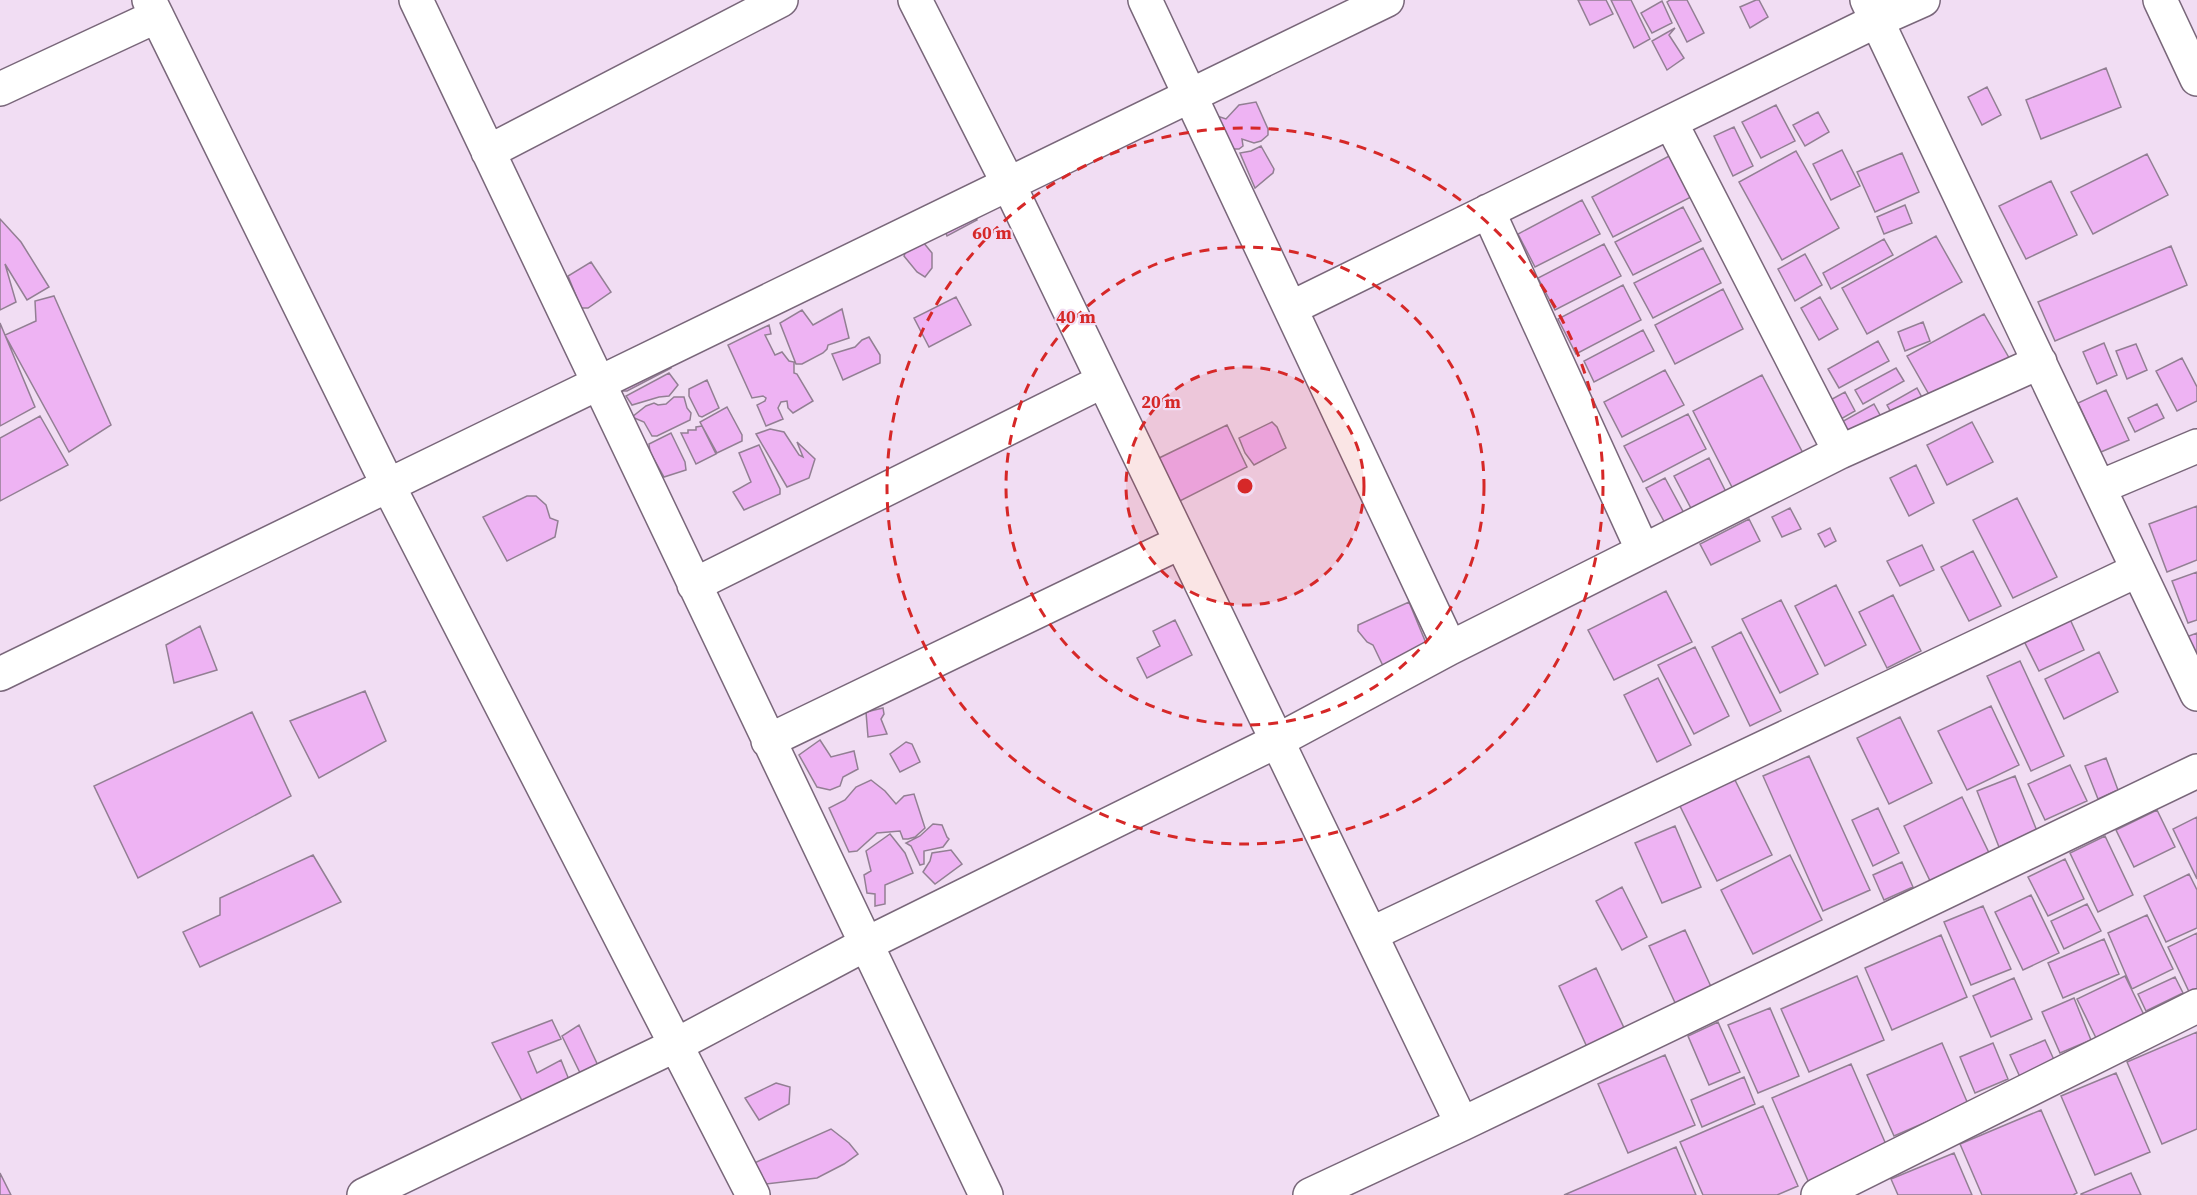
<svg xmlns="http://www.w3.org/2000/svg" width="2197" height="1195" font-family="'Source Serif 4',serif">
	<rect width="100%" height="100%" fill="#f1ddf3"/>
	<!-- building -->
	<path fill="#eeb3f3" stroke="#927f93" stroke-width="1.5" d="M1578 0H1606L1613 14 1590 25Z
		M1611 0H1631L1650 39 1634 48Z
		M1670 0H1687L1704 33 1687 42 1667 2Z
		M1756 0H1759L1768 17 1750 28 1740 7Z
		M1662 1 1672 23 1652 33 1641 13Z
		M1675 28 1669 35 1684 58 1667 70 1652 41Z
		M2106 68 2121 107 2041 139 2026 100Z
		M1987 87 2001 115 1982 125 1968 97Z
		M1256 102 1268 129V135L1261 141 1254 143 1242 139 1243 146 1239 149H1228L1217 116 1226 119 1239 105Z
		M1776 105 1795 141 1761 158 1742 122Z
		M1818 112 1829 132 1805 146 1793 125Z
		M1734 127 1753 166 1733 176 1714 136Z
		M1261 146 1274 169 1273 173 1255 188 1240 153 1251 151Z
		M1842 150 1860 186 1831 200 1813 164Z
		M1796 151 1839 228 1782 260 1739 182Z
		M1902 153 1919 192 1875 212 1857 172Z
		M2147 154 2168 195 2093 234 2071 192Z
		M1669 156 1691 197 1613 237 1592 197Z
		M2051 181 2077 235 2026 259 1999 206Z
		M1582 200 1600 234 1535 267 1518 234Z
		M1905 205 1912 223 1884 234 1877 217Z
		M1683 207 1701 241 1633 275 1615 242Z
		M970 208 977 220 947 236 943 225Z
		M0 219 21 242 49 287 27 300 5 264 16 302 0 310Z
		M1936 236 1962 282 1867 334 1842 288Z
		M1884 239 1893 255 1831 289 1823 273Z
		M923 242 932 253V268L925 277 917 272 904 256 907 248Z
		M1604 244 1621 276 1555 310 1538 278Z
		M2171 246 2187 285 2055 341 2038 302Z
		M1703 248 1721 283 1653 318 1634 283Z
		M1805 254 1822 285 1795 301 1778 269Z
		M591 262 611 292 588 308H581L568 276Z
		M1623 285 1641 320 1576 354 1558 319Z
		M1723 289 1743 329 1675 364 1655 325Z
		M54 296 111 425 69 452 5 335 36 321 35 301Z
		M956 297 971 325 929 347 914 318Z
		M1820 297 1838 329 1819 340 1801 308Z
		M842 309 849 338 828 345 827 349 823 353 802 364H796L780 323 802 310 813 325Z
		M1984 314 2012 363 1935 405 1907 356Z
		M1923 322 1930 341 1905 351 1898 332Z
		M0 323 35 407 0 426Z
		M769 325 771 334 765 335 775 355 782 352 789 361 794 362V373L797 374 813 401 793 413 788 408 787 401 781 402 778 408 783 419 766 426 757 405 765 401 766 398 763 396 752 398 728 345Z
		M1643 330 1654 351 1594 382 1584 361Z
		M869 337 880 355V363L843 380 832 354 855 347 862 340Z
		M1878 341 1889 361 1839 388 1828 369Z
		M2104 343 2117 375 2097 384 2083 352Z
		M2136 344 2147 370 2127 379 2116 351Z
		M2182 358 2197 387V401L2177 411 2156 371Z
		M670 360 671 368 627 391H621L622 379Z
		M1896 368 1904 381 1863 404 1855 390Z
		M1665 370 1684 405 1622 437 1604 402Z
		M669 373 678 385 669 396 659 397 632 405 626 396Z
		M1762 375 1805 457 1735 493 1693 411Z
		M707 380 719 408 702 417 699 416 689 396V389Z
		M1917 388 1927 407 1897 423 1887 405Z
		M2106 390 2129 440 2101 452 2078 403Z
		M1845 392 1855 411 1834 423 1823 404Z
		M674 397H684L687 408 691 413 690 420 657 436H652L644 422 632 417 646 406 654 403 658 405 666 404Z
		M1874 404 1885 424 1850 444 1838 424Z
		M2157 404 2164 418 2135 432 2128 418Z
		M727 407 742 435V441L717 453 700 422Z
		M1688 414 1706 449 1643 482 1624 446Z
		M40 416 68 465 0 501V438Z
		M1272 422 1277 427 1286 448 1254 465 1245 453 1239 438Z
		M1972 422 1993 462 1947 485 1927 445Z
		M1227 425 1247 467 1172 505 1155 460Z
		M702 426 716 454 696 464 681 433H688V430H696V427Z
		M770 429 784 432 799 455 803 457 797 442 815 459 809 478 787 487 756 434Z
		M671 433 685 462 686 470 664 477 650 452 649 444Z
		M759 445 780 489V494L744 510 733 492 751 482 739 453Z
		M1709 458 1728 496 1694 514 1674 476Z
		M1916 465 1934 503 1909 516 1890 478Z
		M1665 478 1685 515 1666 525 1646 488Z
		M527 496H536L546 505 550 518 558 521 555 537 507 561 483 517Z
		M2017 498 2057 577 2013 598 1973 520Z
		M2197 506V560L2167 572 2149 524Z
		M1790 508 1801 529 1782 537 1772 517Z
		M1749 519 1760 541 1711 565 1700 544Z
		M1830 528 1836 541 1825 547 1818 534Z
		M1922 545 1934 570 1900 586 1887 561Z
		M1973 551 2001 606 1969 621 1941 567Z
		M2197 572V620L2188 623 2172 581Z
		M1836 585 1866 645 1825 666 1795 606Z
		M1666 591 1692 642 1614 680 1588 630Z
		M1893 595 1921 651 1887 668 1859 612Z
		M1781 600 1818 674 1780 693 1742 619Z
		M1409 602 1428 648 1385 670 1373 645 1367 642 1358 631V625Z
		M2069 617 2084 650 2039 671 2023 639Z
		M1175 620 1192 655 1147 678 1137 658 1160 646 1153 631Z
		M200 626 217 670 174 683 166 645Z
		M1741 632 1781 711 1750 726 1712 647Z
		M2197 633V674L2181 639Z
		M1695 647 1729 716 1694 734 1658 665Z
		M2099 652 2118 692 2064 719 2045 679Z
		M2020 661 2064 756 2031 771 1987 676Z
		M1658 678 1691 745 1657 762 1624 695Z
		M365 691 386 741 319 778 290 721Z
		M1991 706 2019 765 1967 790 1938 731Z
		M883 708 884 714 881 719 887 734 868 737 866 712Z
		M252 712 291 796 138 878 94 786Z
		M1900 717 1932 783 1889 804 1857 738Z
		M820 740 831 757 854 751 858 769 843 777 840 786 830 790 817 787 799 755Z
		M906 742 912 744 920 762 900 772 890 754Z
		M1809 756 1870 890 1823 911 1763 776Z
		M2106 758 2118 790 2098 799 2085 766Z
		M2070 765 2087 801 2045 820 2028 784Z
		M1733 776 1772 855 1717 881 1678 802Z
		M2015 776 2037 831 1999 847 1977 791Z
		M871 780 885 791 896 804 904 796 914 794 925 828 915 837 908 839H903L900 831 877 833 857 851 849 852 829 808 845 800 856 787Z
		M1962 797 1991 857 1932 885 1904 826Z
		M1878 808 1899 853 1873 866 1852 820Z
		M2157 810 2175 847 2134 867 2116 830Z
		M2197 817V879L2173 829Z
		M933 824 942 825 947 837 949 839 943 847 924 851V864L920 865 911 846 906 843 920 836Z
		M1675 826 1701 887 1662 903 1635 843Z
		M890 834 905 853 913 873 885 885V904L875 906V894L867 893 864 875 871 871 866 851Z
		M2105 836 2133 895 2098 912 2070 853Z
		M951 850 962 864 935 884 923 872 930 861 932 853Z
		M313 855 341 902 200 967 183 932 220 915V898Z
		M1790 855 1822 920 1753 954 1721 890Z
		M2065 859 2084 899 2048 916 2028 877Z
		M1902 862 1913 887 1884 900 1873 875Z
		M2189 874 2197 890V928L2166 942 2144 896Z
		M1622 887 1647 937 1622 950 1596 901Z
		M2031 895 2059 953 2023 970 1995 912Z
		M2087 904 2101 931 2064 949 2051 921Z
		M1983 906 2011 969 1971 985 1944 922Z
		M2147 915 2173 969 2132 989 2108 933Z
		M1685 930 1713 991 1677 1007 1649 946Z
		M2197 933V993L2191 996 2168 947Z
		M1941 935 1967 997 1892 1030 1865 968Z
		M2104 939 2119 974 2063 998 2048 963Z
		M1596 968 1625 1030 1587 1047 1559 986Z
		M1857 976 1884 1040 1809 1072 1781 1009Z
		M2125 976 2146 1019 2098 1042 2077 999Z
		M2175 977 2183 993 2146 1011 2138 994Z
		M2014 978 2032 1019 1991 1037 1973 996Z
		M2074 998 2091 1040 2060 1053 2042 1012Z
		M1770 1008 1799 1076 1758 1093 1728 1025Z
		M552 1020 561 1039 528 1052 537 1073 561 1060 574 1092 528 1112 492 1043Z
		M1718 1022 1740 1072 1709 1085 1688 1036Z
		M579 1025 601 1072 584 1081 562 1036Z
		M2197 1032V1129L2162 1144 2127 1062Z
		M2045 1040 2055 1062 2020 1077 2010 1055Z
		M1942 1043 1968 1104 1894 1136 1867 1075Z
		M1993 1043 2008 1079 1975 1093 1960 1057Z
		M1665 1055 1695 1125 1628 1153 1598 1084Z
		M1851 1064 1888 1149 1809 1183 1772 1098Z
		M2116 1073 2150 1152 2095 1175 2061 1096Z
		M1744 1077 1755 1104 1702 1127 1691 1100Z
		M776 1083 790 1087 789 1104 759 1120 745 1098Z
		M1763 1106 1798 1186 1777 1195H1703L1680 1142Z
		M2041 1110 2077 1193 2073 1195H1982L1960 1144Z
		M831 1129 849 1143 858 1154 844 1164 817 1178 766 1184 752 1164Z
		M1676 1147 1696 1195H1564Z
		M1954 1153 1972 1195H1898L1891 1179Z
		M0 1173 11 1195H0Z
		M2131 1173 2141 1195H2081V1194Z"/>
	<g fill="none" stroke-linecap="round" stroke-linejoin="round">
		<!-- minor casing -->
		<g stroke="#79677a" stroke-width="36">
			<path id="minor" d="M149 0 388 485 753 1195
				M416 0 986 1195
				M915 0 1008 183 1462 1124
				M1145 0 1450 648
				M1867 0 2197 694
				M0 89 157 16
				M1671 123 1840 452
				M488 152 781 0
				M1488 211 1643 551
				M1291 308 1878 20 1923 0
				M2100 487 2197 446
				M694 585 1103 381
				M0 674 1387 0
				M768 741 1181 542
				M1371 934 2138 570
				M364 1195 676 1045 866 944 1277 741 1450 648 1840 452 2040 362
				M1310 1195 1462 1124 2197 771
				M1818 1195 2197 1006"/>
		</g>
		<!-- tertiary casing -->
		<g stroke="#79677a" stroke-width="36">
			<path id="tertiary" d="M2160 0 2197 79"/>
		</g>
		<!-- minor -->
		<use href="#minor" stroke="#fff" stroke-width="33"/>
		<!-- tertiary -->
		<use href="#tertiary" stroke="#fff" stroke-width="33"/>
	</g>
	<!-- distance rings -->
	<circle cx="1245" cy="486" r="119" fill="#d62828" fill-opacity=".12"/>
	<g fill="none" stroke="#d62828" stroke-width="3" stroke-dasharray="10 8">
		<circle cx="1245" cy="486" r="119"/>
		<circle cx="1245" cy="486" r="239"/>
		<circle cx="1245" cy="486" r="358"/>
	</g>
	<circle cx="1245" cy="486" r="9" fill="#d62828" stroke="#f1ddf3" stroke-width="3"/>
	<g font-size="18" text-anchor="middle" font-weight="bold" fill="#d62828" stroke="#f1ddf3" stroke-width="4.5" stroke-linejoin="round" paint-order="stroke">
		<text x="992" y="239">60 m</text>
		<text x="1076" y="323">40 m</text>
		<text x="1161" y="408">20 m</text>
	</g>
</svg>
